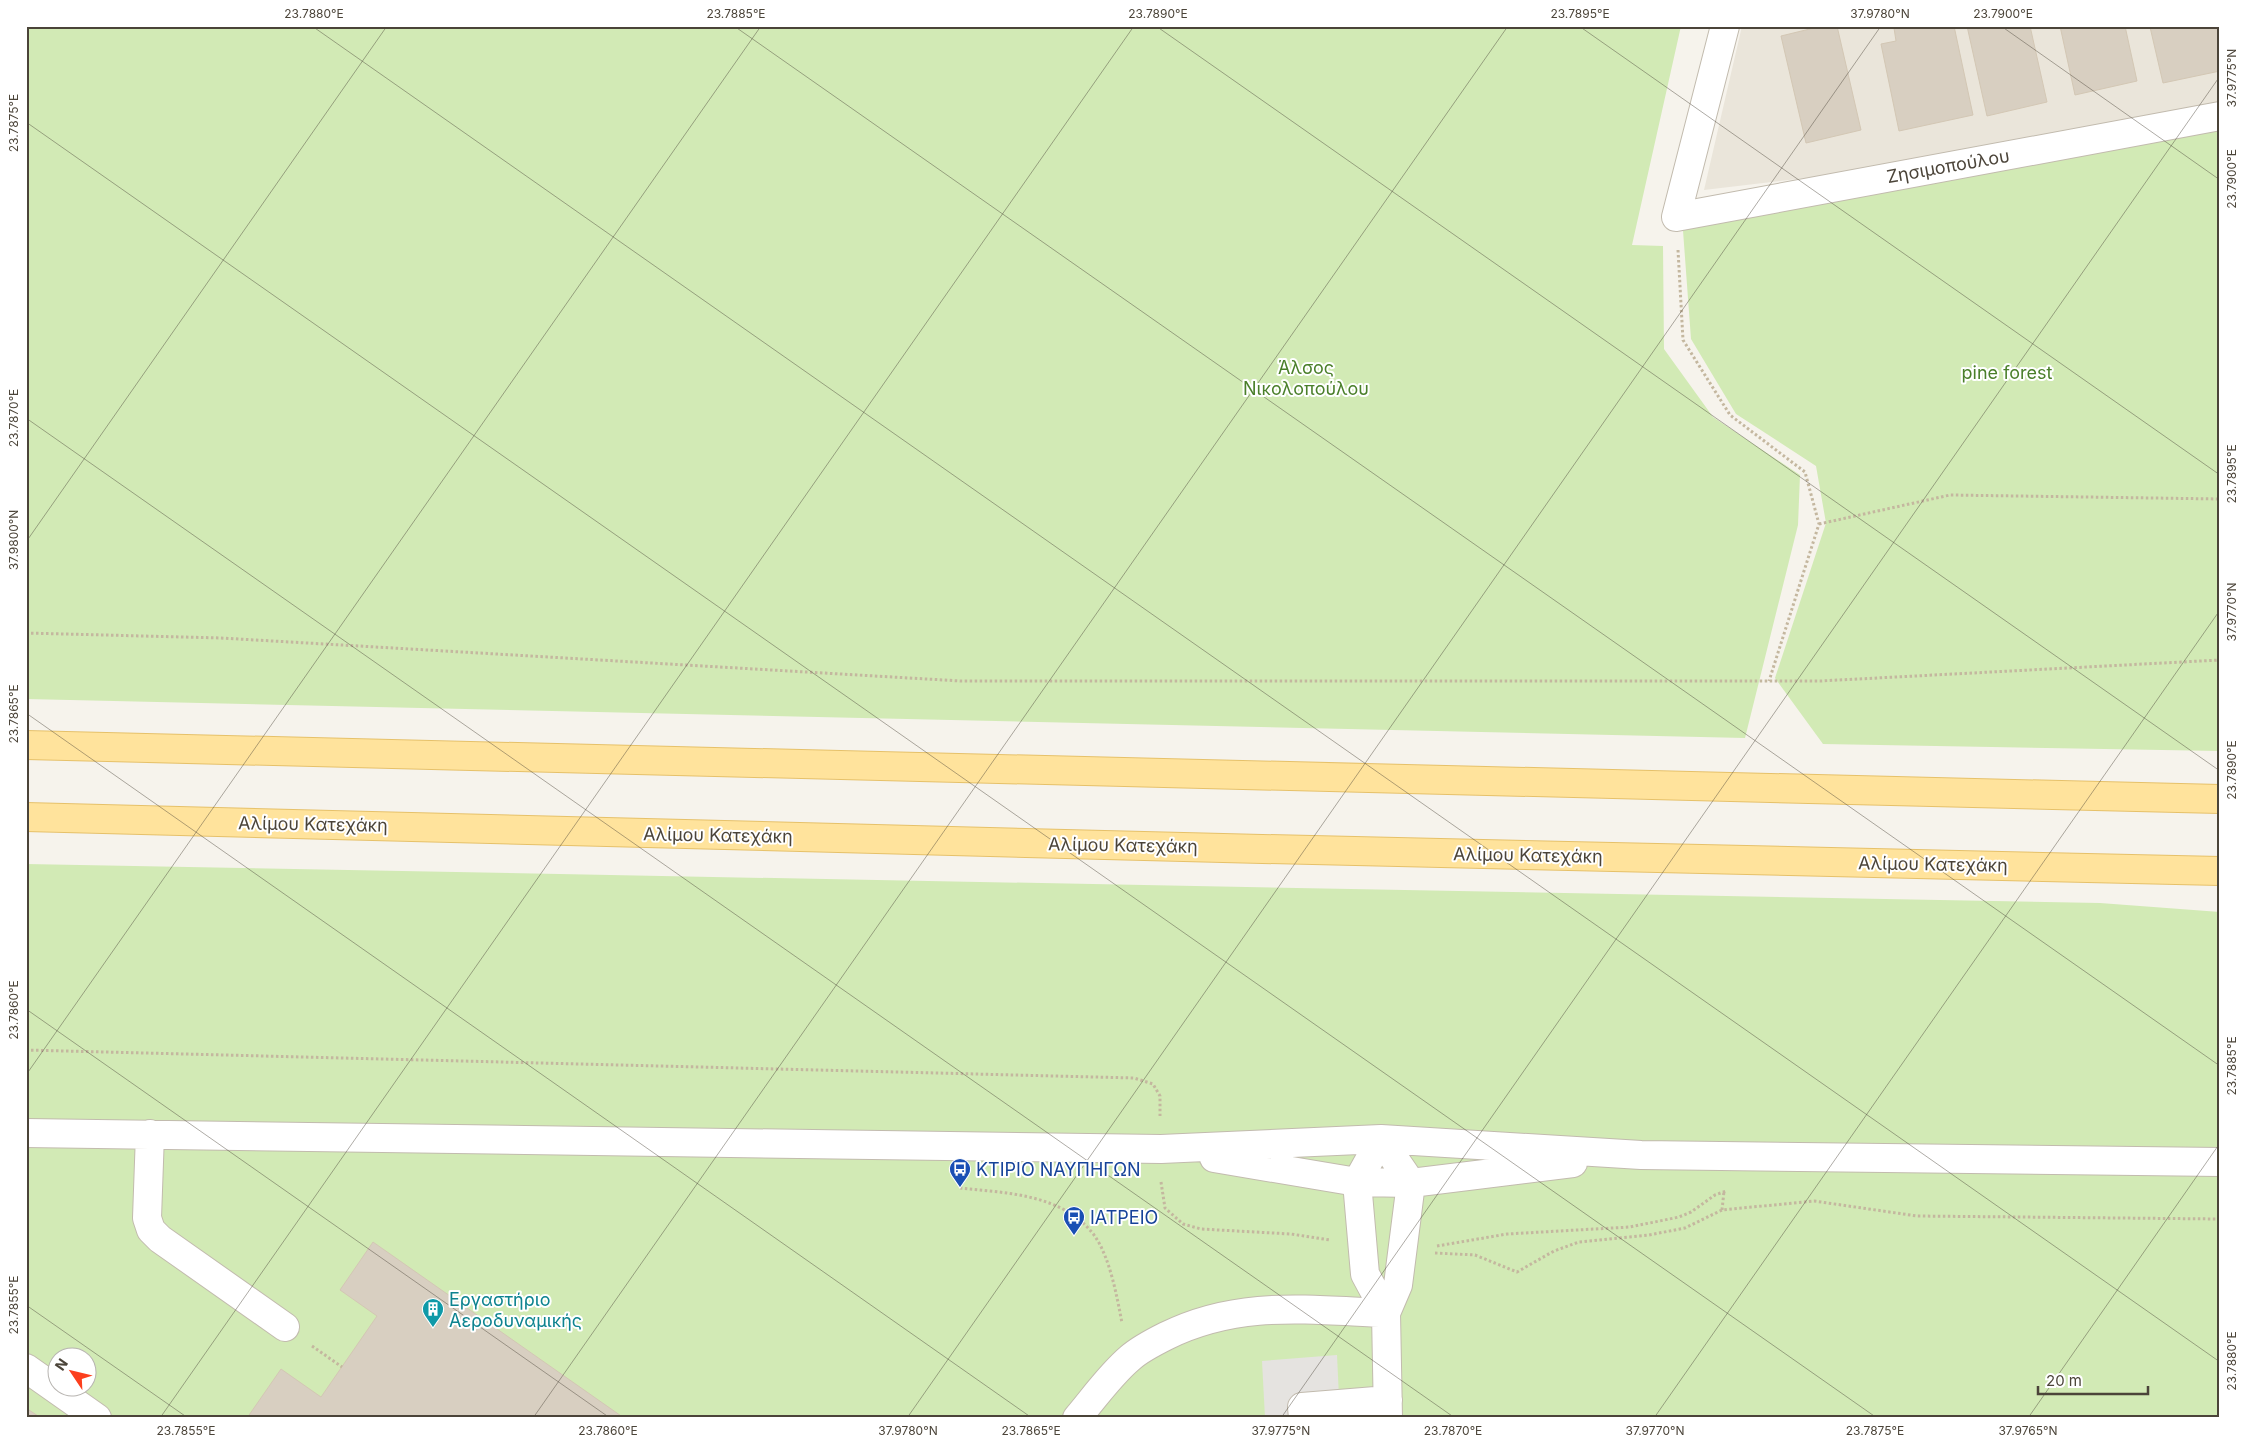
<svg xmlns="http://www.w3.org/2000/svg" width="2246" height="1444" font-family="Inter,sans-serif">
	<rect width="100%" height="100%" fill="#f6f3ec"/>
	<!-- residential -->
	<path fill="#eae5da" d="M1742 26H2220V129L1704 190Z"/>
	<!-- green -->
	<path fill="#d2eab5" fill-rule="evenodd" d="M26 26H1681L1632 245 1663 246 1664 349 1713 417 1800 475 1798 525 1745 738 26 699Z
		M2220 117V751L1823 744 1775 678 1826 523 1816 466 1736 414 1691 339 1682 217Z
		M26 864 2100 903 2220 912V1418H26ZM58 1356H88V1386H58Z"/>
	<!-- parking -->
	<path fill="#e5e3e0" d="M1337 1355 1340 1418H1265L1262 1361Z"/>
	<!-- building -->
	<path fill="#d8cfc1" stroke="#d3c7b4" d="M1822 26H1837L1861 130 1806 143 1781 36Z
		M1902 26H1954L1973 115 1899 131 1881 44 1896 41 1894 28Z
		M1967 26H2030L2047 102 1987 116Z
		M2060 26H2125L2137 81 2075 95Z
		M2217 26 2220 37V71L2163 83 2150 27Z
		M373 1242 624 1418H247L281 1369 321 1397 377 1316 340 1290Z
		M26 1408 41 1418H26Z"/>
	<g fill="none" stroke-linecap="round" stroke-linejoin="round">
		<!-- minor casing -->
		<g stroke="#c2bbae" stroke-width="30">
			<path id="minor" d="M1725 26 1676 217 2220 116
				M26 1133 1161 1149 1381 1139 1641 1155 2220 1162
				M150 1134 147 1218 151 1230 160 1239 285 1327
				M1214 1158 1357 1182 1411 1183 1573 1163
				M1386 1313 1365 1274 1357 1182 1381 1139 1411 1183 1398 1285 1386 1313 1388 1418
				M26 1368 97 1418
				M1077 1418C1094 1398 1110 1375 1130 1358 1140 1349 1154 1342 1166 1336 1239 1300 1307 1310 1386 1313
				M1303 1418 1302 1407 1388 1400"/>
		</g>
		<!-- major casing -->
		<g stroke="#e6c16a" stroke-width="30">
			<path id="major" d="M26 745 2220 799
				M26 817 1223 848 2220 871"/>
		</g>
		<!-- path -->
		<path stroke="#c4b79f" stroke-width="3" stroke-dasharray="2.5 2.5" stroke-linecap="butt" d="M1678 250 1683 340 1730 415 1805 472 1819 524 1769 681
			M1819 524 1950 495 2220 499
			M26 633 221 638 961 681H1820L2220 660
			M26 1050 1134 1078 1153 1084 1160 1096V1116
			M1161 1182 1165 1208 1183 1224 1201 1229 1291 1234 1330 1240
			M960 1188C1007 1193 1063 1194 1094 1235 1110 1257 1117 1297 1122 1323
			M1722 1210 1724 1191
			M1437 1246 1507 1234 1630 1227 1679 1217 1691 1212 1715 1195 1726 1191
			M1435 1253 1475 1255 1517 1272 1554 1251 1579 1242 1649 1235 1685 1228 1722 1210 1814 1201 1917 1216 2220 1219
			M312 1346 342 1367"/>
		<!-- minor -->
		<use href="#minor" stroke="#fff" stroke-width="28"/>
		<!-- major -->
		<use href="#major" stroke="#ffe39c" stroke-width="28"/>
	</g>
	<!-- ticks -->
	<path fill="none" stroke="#4b4439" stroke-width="1" stroke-opacity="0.45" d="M312 26 2220 1362M734 26 2220 1066M1156 26 2220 771M1579 26 2220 475M2001 26 2220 180M26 122 1877 1418M26 418 1455 1418M26 542 387 26M26 713 1032 1418M26 1009 610 1418M26 1075 761 26M26 1305 188 1418M160 1418 1134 26M533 1418 1508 26M907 1418 1881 26M1281 1418 2220 76M1654 1418 2220 610M2028 1418 2220 1143"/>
	<!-- icons -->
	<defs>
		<g id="bus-pin" transform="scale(1.125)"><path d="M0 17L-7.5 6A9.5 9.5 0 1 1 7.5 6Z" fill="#1a4fb4" stroke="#fff"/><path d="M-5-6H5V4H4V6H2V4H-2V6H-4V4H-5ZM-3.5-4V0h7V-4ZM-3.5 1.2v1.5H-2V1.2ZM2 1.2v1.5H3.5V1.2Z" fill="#fff"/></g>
		<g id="building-pin" transform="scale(1.125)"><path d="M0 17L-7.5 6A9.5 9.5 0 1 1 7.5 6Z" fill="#0f9aa8" stroke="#fff"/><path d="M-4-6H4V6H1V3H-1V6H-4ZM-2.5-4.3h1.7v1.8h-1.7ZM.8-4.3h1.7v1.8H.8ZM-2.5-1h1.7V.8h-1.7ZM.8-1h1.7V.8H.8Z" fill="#fff"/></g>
	</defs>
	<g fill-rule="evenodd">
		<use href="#bus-pin" x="960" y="1169"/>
		<use href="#bus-pin" x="1074" y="1217"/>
		<use href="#building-pin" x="433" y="1309"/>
	</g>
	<g text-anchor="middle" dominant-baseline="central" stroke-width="4" stroke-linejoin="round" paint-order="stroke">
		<!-- street labels -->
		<g font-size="18" fill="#4b4439" stroke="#fff">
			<text transform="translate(1948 166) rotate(-10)">Ζησιμοπούλου</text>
			<text transform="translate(313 824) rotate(1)">Αλίμου Κατεχάκη</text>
			<text transform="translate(718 835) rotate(1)">Αλίμου Κατεχάκη</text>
			<text transform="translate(1123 845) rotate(1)">Αλίμου Κατεχάκη</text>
			<text transform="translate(1528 855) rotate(1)">Αλίμου Κατεχάκη</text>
			<text transform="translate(1933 864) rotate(1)">Αλίμου Κατεχάκη</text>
		</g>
		<!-- park labels -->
		<g font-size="18" fill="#4a7f2a" stroke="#fff">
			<text x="1306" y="367">Άλσος<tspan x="1306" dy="21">Νικολοπούλου</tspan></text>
			<text x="2007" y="372">pine forest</text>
		</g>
		<!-- transit labels -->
		<g font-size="18" fill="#164399" stroke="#fff" text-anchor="start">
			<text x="976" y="1169">ΚΤΙΡΙΟ ΝΑΥΠΗΓΩΝ</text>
			<text x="1090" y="1217">ΙΑΤΡΕΙΟ</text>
		</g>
		<!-- culture labels -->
		<g font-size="18" fill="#0d838f" stroke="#fff" text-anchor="start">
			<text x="449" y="1299">Εργαστήριο<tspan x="449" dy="21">Αεροδυναμικής</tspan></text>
		</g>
	</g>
	<!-- border -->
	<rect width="2246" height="1444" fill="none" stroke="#ffffff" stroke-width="55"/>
	<!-- north arrow -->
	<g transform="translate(72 1372) rotate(305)"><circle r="24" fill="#ffffff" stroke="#b7b4b0"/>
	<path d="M0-4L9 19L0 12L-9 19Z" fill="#fc3f1d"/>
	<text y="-8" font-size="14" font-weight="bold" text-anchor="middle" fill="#4b4439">N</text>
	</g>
	<!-- scale -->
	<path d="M2038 1386v8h110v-8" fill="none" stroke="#4b4439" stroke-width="2.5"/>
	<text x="2046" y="1386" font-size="15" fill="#4b4439" stroke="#ffffff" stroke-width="4" paint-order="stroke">20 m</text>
	<rect x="28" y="28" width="2190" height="1388" fill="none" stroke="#4b4439" stroke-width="2"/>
	<g font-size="12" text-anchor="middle" fill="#4b4439">
		<text x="314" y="18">23.7880°E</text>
		<text x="736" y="18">23.7885°E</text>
		<text x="1158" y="18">23.7890°E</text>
		<text x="1580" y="18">23.7895°E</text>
		<text x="1880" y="18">37.9780°N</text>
		<text x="2003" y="18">23.7900°E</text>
		<text transform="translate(2232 78) rotate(-90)" y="4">37.9775°N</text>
		<text transform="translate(14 123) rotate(-90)" y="4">23.7875°E</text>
		<text transform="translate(2232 179) rotate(-90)" y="4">23.7900°E</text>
		<text transform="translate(14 418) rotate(-90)" y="4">23.7870°E</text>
		<text transform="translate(2232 474) rotate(-90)" y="4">23.7895°E</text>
		<text transform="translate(14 540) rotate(-90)" y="4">37.9800°N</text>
		<text transform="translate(2232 612) rotate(-90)" y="4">37.9770°N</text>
		<text transform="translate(14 714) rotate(-90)" y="4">23.7865°E</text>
		<text transform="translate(2232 770) rotate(-90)" y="4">23.7890°E</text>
		<text transform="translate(14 1010) rotate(-90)" y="4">23.7860°E</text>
		<text transform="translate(2232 1066) rotate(-90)" y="4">23.7885°E</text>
		<text transform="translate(14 1305) rotate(-90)" y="4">23.7855°E</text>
		<text transform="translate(2232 1361) rotate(-90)" y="4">23.7880°E</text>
		<text x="186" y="1435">23.7855°E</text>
		<text x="608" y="1435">23.7860°E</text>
		<text x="908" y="1435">37.9780°N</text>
		<text x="1031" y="1435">23.7865°E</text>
		<text x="1281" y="1435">37.9775°N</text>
		<text x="1453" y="1435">23.7870°E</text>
		<text x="1655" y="1435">37.9770°N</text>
		<text x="1875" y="1435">23.7875°E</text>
		<text x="2028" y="1435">37.9765°N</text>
	</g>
</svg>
